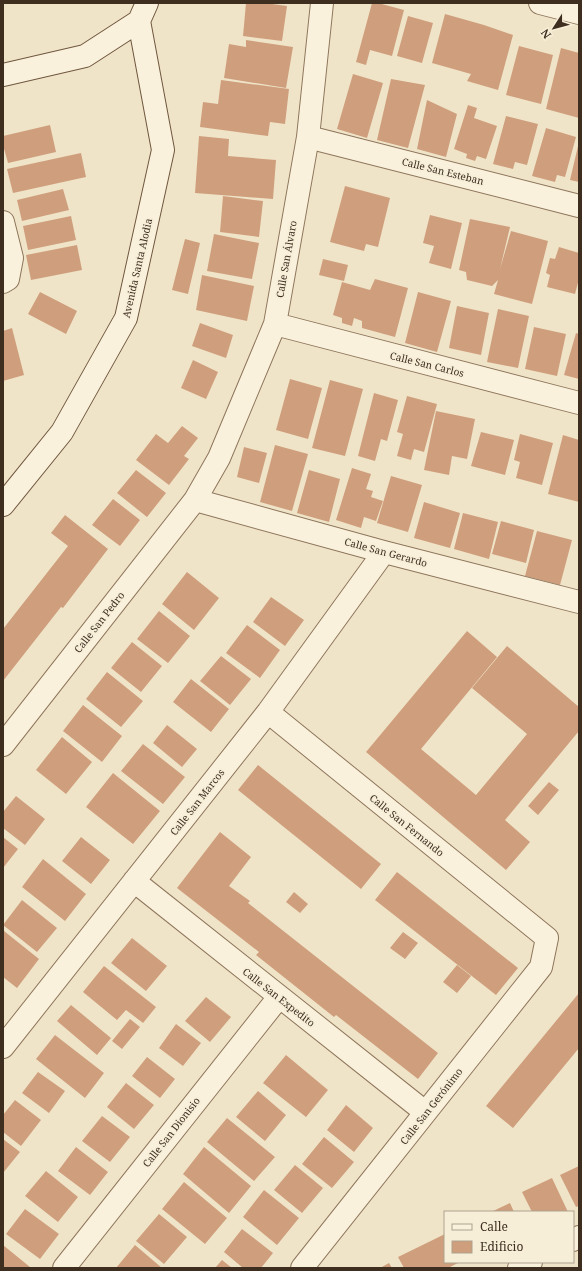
<svg xmlns="http://www.w3.org/2000/svg" width="582" height="1271" font-family="'Noto Serif',serif">
	<rect width="100%" height="100%" fill="#f0e4c8"/>
	<!-- building -->
	<path fill="#cf9f7d" d="M246 3H265L287 6 282 41 243 36Z
		M372 3H378L404 10 392 56 370 50 366 65 356 62Z
		M445 14 484 25 513 35 498 90 467 81 471 74 432 63Z
		M408 16 433 23 422 63 397 56Z
		M246 40 293 47 286 88 224 78 229 44 246 47Z
		M519 46 553 55 541 104 506 95Z
		M561 48 579 53V118L546 109Z
		M353 74 383 83 367 138 337 129Z
		M391 79 425 85 408 148 377 140Z
		M221 80 289 89 285 124 270 122 268 136 200 127 203 102 218 104Z
		M427 100 457 114 446 157 417 149Z
		M468 105 477 108 474 118 497 126 486 159 477 156 475 161 466 158 467 154 454 149Z
		M506 116 538 124 527 165 515 162 513 169 493 164Z
		M50 125 56 152 8 163 3 145V136Z
		M546 128 576 137 565 177 557 175 555 182 532 176Z
		M199 136 229 139 228 156 276 160 273 199 195 193Z
		M578 146H579V182L570 180Z
		M81 153 86 177 13 193 7 169Z
		M345 186 390 198 378 247 366 244 364 251 330 242Z
		M63 189 69 210 22 221 17 200Z
		M223 196 263 201 259 237 220 232Z
		M430 215 462 223 451 269 429 263 434 246 423 243Z
		M71 216 76 240 28 250 23 226Z
		M470 219 510 227 500 269 511 231 548 241 532 304 494 294 498 280 492 286 467 280 466 272 459 270Z
		M214 234 259 243 252 279 207 271Z
		M185 239 200 243 188 294 172 290Z
		M77 245 82 270 31 280 26 255Z
		M559 247 579 253V279L575 294 547 287 550 275 546 273 550 258 555 259Z
		M323 259 348 265 344 281 319 275Z
		M202 275 254 286 247 321 196 310Z
		M375 279 408 288 395 337 362 328V321L354 318 352 326 342 323V318L333 315 342 282 370 290Z
		M40 292 77 311 66 334 28 314Z
		M418 292 451 301 437 352 405 343Z
		M457 306 489 313 481 355 449 348Z
		M498 309 529 316 518 368 487 362Z
		M200 323 233 335 226 358 192 346Z
		M534 327 566 334 557 376 525 369Z
		M12 328 24 375 3 381V331Z
		M576 333 579 334V379L564 375Z
		M193 360 218 372 206 399 181 388Z
		M290 379 322 388 308 439 276 430Z
		M330 380 363 389 345 456 312 448Z
		M374 393 398 400 387 441 381 439 375 461 358 456Z
		M407 396 437 404 424 452 414 449 411 460 397 456 403 434 397 432Z
		M436 411 475 419 467 459 452 456 449 475 424 470Z
		M182 426 198 438 184 456 189 459 169 485 136 460 156 434 168 443Z
		M481 432 514 440 505 475 471 466Z
		M520 434 553 443 542 485 516 478 520 462 514 460Z
		M563 435 579 440V502L548 494Z
		M275 445 308 454 292 511 260 502Z
		M244 447 267 453 259 483 237 477Z
		M352 468 371 474 366 489 373 491 371 497 383 501 376 521 364 517 361 528 336 520Z
		M136 470 166 493 147 517 117 493Z
		M309 470 340 479 329 522 297 513Z
		M391 476 422 485 408 532 377 523Z
		M113 499 140 520 120 546 92 525Z
		M424 502 460 513 450 548 414 538Z
		M463 513 498 522 489 559 454 549Z
		M65 515 108 549 63 608 61 607 3 681V629L68 546 51 533Z
		M501 521 534 530 526 563 492 554Z
		M537 531 572 540 560 585 525 576Z
		M187 572 219 598 194 630 162 604Z
		M271 597 304 620 285 646 253 622Z
		M159 611 190 636 168 663 137 639Z
		M247 625 280 650 260 678 226 653Z
		M467 631 497 657 421 749 476 795 527 734 472 688 507 646 579 707V731L505 820 530 842 506 870 366 752Z
		M132 642 162 666 141 692 111 668Z
		M221 656 251 679 230 705 200 681Z
		M107 672 143 701 121 727 86 699Z
		M191 679 229 709 211 732 173 702Z
		M83 705 122 736 102 762 63 731Z
		M167 725 197 749 182 767 153 743Z
		M62 737 92 762 66 794 36 770Z
		M143 744 185 777 163 804 121 771Z
		M258 765 381 864 361 889 238 790Z
		M113 773 160 811 133 844 86 807Z
		M549 782 559 790 538 815 528 806Z
		M16 796 45 819 25 845 3 828V812Z
		M220 832 251 857 229 886 250 901 248 903 438 1053 418 1079 336 1015 334 1017 256 955 259 952 177 888Z
		M3 837 18 849 3 868Z
		M81 837 110 860 91 884 62 861Z
		M43 859 86 894 65 921 22 887Z
		M397 872 518 968 496 995 375 900Z
		M294 892 308 904 300 913 286 902Z
		M22 900 57 928 37 952 3 925Z
		M4 931 39 959 17 988 3 977Z
		M403 932 418 943 405 959 390 948Z
		M132 938 167 966 146 991 111 963Z
		M457 965 471 976 457 993 443 982Z
		M104 966 156 1007 143 1023 126 1010 117 1020 83 992Z
		M579 993V1048L513 1128 486 1106Z
		M206 997 231 1017 210 1042 185 1021Z
		M71 1005 111 1038 97 1055 57 1021Z
		M130 1019 140 1027 122 1049 112 1041Z
		M176 1024 201 1043 183 1066 159 1048Z
		M55 1035 104 1073 85 1098 36 1059Z
		M286 1055 328 1090 306 1117 263 1083Z
		M147 1057 175 1079 160 1098 132 1076Z
		M38 1072 65 1091 49 1113 22 1093Z
		M126 1083 154 1105 134 1129 107 1107Z
		M258 1091 286 1115 265 1141 236 1117Z
		M15 1100 41 1120 21 1146 3 1132V1115Z
		M346 1105 373 1128 354 1152 327 1130Z
		M102 1116 130 1137 110 1162 82 1141Z
		M227 1118 275 1157 254 1181 207 1142Z
		M324 1137 354 1162 332 1188 302 1164Z
		M3 1139 20 1152 3 1173Z
		M76 1147 108 1172 90 1195 58 1171Z
		M204 1147 251 1186 229 1213 183 1174Z
		M295 1165 323 1188 302 1213 274 1190Z
		M579 1166V1206L576 1207 560 1175Z
		M46 1171 78 1197 58 1222 25 1196Z
		M552 1178 568 1212H532L522 1192Z
		M184 1182 227 1218 205 1244 162 1209Z
		M264 1190 299 1218 277 1245 243 1217Z
		M510 1203 514 1212H491Z
		M25 1209 59 1234 40 1259 6 1234Z
		M159 1214 187 1237 164 1264 136 1241Z
		M242 1229 273 1253 261 1268H243L224 1252Z
		M445 1234V1262H460L448 1268H404L398 1257Z
		M3 1245 30 1267V1268H3Z
		M135 1245 162 1268H116Z
		M222 1260 232 1268H215Z
		M389 1263 392 1268H380Z"/>
	<g fill="none" stroke-linecap="round" stroke-linejoin="round">
		<!-- street casing -->
		<g stroke="#8d765c" stroke-width="24">
			<path id="street" d="M540 3 579 13
				M308 137 579 206
				M3 222 12 258 8 279 3 282
				M275 324 579 403
				M195 500 384 552 579 602
				M268 712 547 938 541 967 302 1268
				M3 745 195 500 219 458 275 324 308 137 322 3
				M134 881 425 1112
				M3 1047 268 712 384 552
				M573 1240 579 1237
				M64 1268 279 997
				M519 1268 531 1262"/>
		</g>
		<!-- secondary casing -->
		<g stroke="#6f573f" stroke-width="24">
			<path id="secondary" d="M3 75 85 56 139 21 147 3
				M3 505 62 432 126 318 163 150 139 21"/>
		</g>
		<!-- street -->
		<use href="#street" stroke="#faf1dc" stroke-width="22"/>
		<!-- secondary -->
		<use href="#secondary" stroke="#faf1dc" stroke-width="22"/>
	</g>
	<g text-anchor="middle" dominant-baseline="central" stroke-width="3.5" stroke-linejoin="round" paint-order="stroke">
		<!-- street labels -->
		<g font-size="10" fill="#3d2e20" stroke="#f7eed8">
			<text transform="translate(443 171) rotate(14)">Calle San Esteban</text>
			<text transform="translate(286 259) rotate(-80)">Calle San Álvaro</text>
			<text transform="translate(137 268) rotate(-77)">Avenida Santa Alodia</text>
			<text transform="translate(427 364) rotate(14)">Calle San Carlos</text>
			<text transform="translate(386 552) rotate(15)">Calle San Gerardo</text>
			<text transform="translate(99 622) rotate(-52)">Calle San Pedro</text>
			<text transform="translate(197 802) rotate(-52)">Calle San Marcos</text>
			<text transform="translate(407 825) rotate(39)">Calle San Fernando</text>
			<text transform="translate(279 997) rotate(38)">Calle San Expedito</text>
			<text transform="translate(431 1106) rotate(-52)">Calle San Gerónimo</text>
			<text transform="translate(171 1132) rotate(-52)">Calle San Dionisio</text>
		</g>
	</g>
	<!-- border -->
	<rect width="582" height="1271" fill="none" stroke="#3d2e20" stroke-width="8"/>
	<!-- legend -->
	<rect x="444" y="1211" width="130" height="52" fill="#f7eed8" stroke="#ada18e"/>
	<rect x="452" y="1224" width="20" height="6" fill="#faf1dc" stroke="#ada18e"/>
	<text x="480" y="1231" font-size="12" fill="#3d2e20">Calle</text>
	<rect x="452" y="1241" width="20" height="12" fill="#cf9f7d" stroke="#ada18e"/>
	<text x="480" y="1251" font-size="12" fill="#3d2e20">Edificio</text>
	<!-- north arrow -->
	<g transform="translate(554 28) rotate(234)" stroke="#f7eed8" stroke-width="3" paint-order="stroke">
	<path d="M0-3L7 15L0 10L-7 15Z" fill="#3d2e20"/>
	<text y="-6" font-size="11" font-weight="bold" text-anchor="middle" fill="#3d2e20">N</text>
	</g>
</svg>
